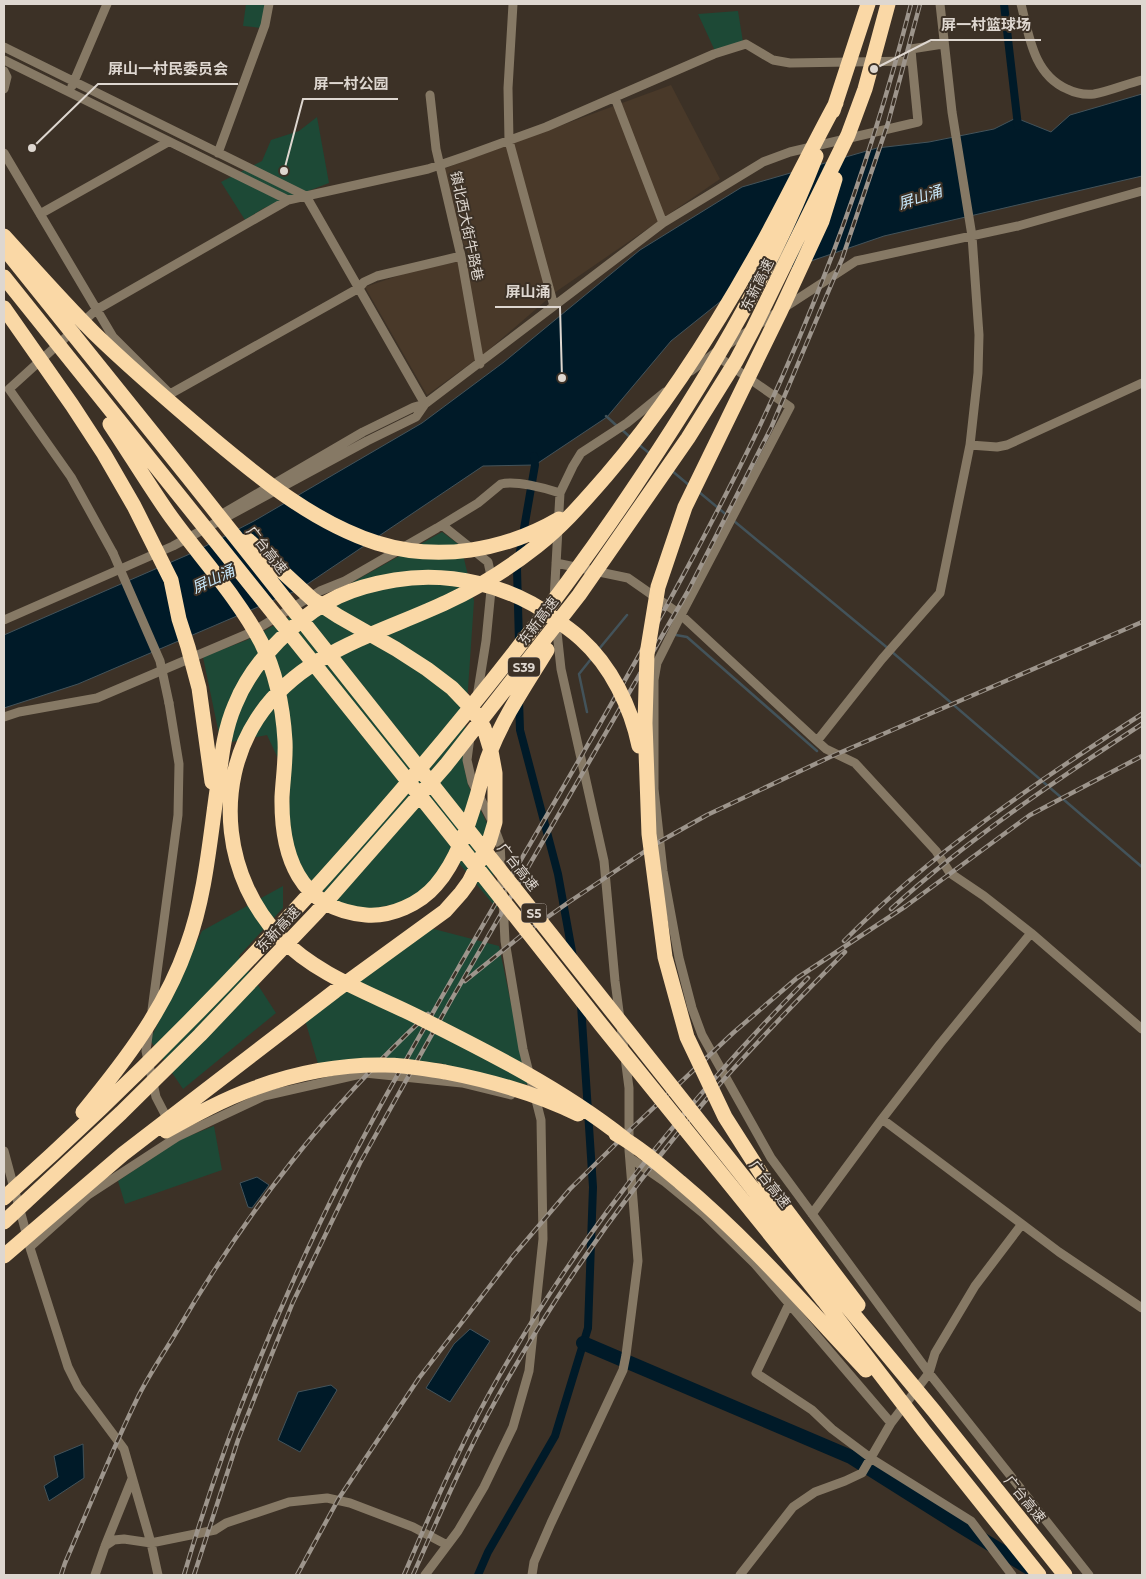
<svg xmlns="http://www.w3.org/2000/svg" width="1146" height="1579" font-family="Montserrat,'Noto Sans SC',sans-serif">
	<rect width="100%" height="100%" fill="#3c3126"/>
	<!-- built -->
	<path fill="#493929" d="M671 85 720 179 557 291 485 353 427 395 365 287 409 272 471 259 460 236 443 169Z"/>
	<!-- green -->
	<path fill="#1d4936" d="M246 4H265L262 28 243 26Z
		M738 11 743 42 715 51 698 14Z
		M317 117 329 183 264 208 245 220 221 182 262 161 271 140 299 131Z
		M442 532 461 546 474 601 463 762 468 785 488 825 497 909 458 862 406 902 365 910 338 904 302 874 288 833 290 784 267 735 221 744 203 657 247 640 330 595Z
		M283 886V908L239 956 276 1013 183 1089 150 1040 202 931Z
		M430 928 499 946 528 1085 439 1063 351 1061 318 1064 302 1010Z
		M214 1126 222 1170 125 1204 118 1181 179 1140Z"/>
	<!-- water -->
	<path fill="#001a28" stroke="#43535a" d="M1142 94V176L884 236 741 285 671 341 607 417 535 465 483 466 300 589 78 684 4 708V635L192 553 254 521 422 423 504 362 640 250 742 187 877 148 929 142 994 129 1016 118 1051 132 1070 115Z
		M257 1177 269 1185 252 1208 248 1207 240 1183Z
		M470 1329 490 1341 450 1402 426 1388 454 1344Z
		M331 1385 337 1390 300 1452 278 1440 298 1392Z
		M83 1444 84 1478 49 1501 44 1486 58 1477 54 1456Z"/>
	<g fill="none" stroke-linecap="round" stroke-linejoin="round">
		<!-- stream -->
		<path stroke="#43535a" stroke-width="2.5" d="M606 416 617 426
			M621 429 630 437
			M638 444 649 453
			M671 470 690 486
			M699 492 729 517
			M734 521 884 645 1142 867
			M676 635 687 637 817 751
			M599 649 627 615
			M587 712 579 674 591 659"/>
		<!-- canal -->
		<path stroke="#001a28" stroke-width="8" d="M1004 4 1018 126
			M519 643 517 569 535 465 534 456
			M519 700 520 730 558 874 573 957
			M478 1575 488 1552 555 1436 588 1328 593 1187 581 1005"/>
		<!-- river -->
		<path stroke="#001a28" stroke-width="14" d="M583 1343 851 1457 954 1522 1034 1571"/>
		<!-- street -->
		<path stroke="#867965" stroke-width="9" d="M513 4 508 88 509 141 554 306
			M1021 4C1029 35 1033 74 1067 89 1075 93 1085 95 1094 94 1110 91 1126 84 1142 80
			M4 47 306 196 425 404
			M4 60 288 200
			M4 71 7 77 4 89
			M72 86 107 4
			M430 95 436 149 461 256 480 364
			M615 98 663 223
			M4 153 113 337 170 394 359 288 364 282 377 276 461 256
			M218 153 265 25 269 4
			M40 214 168 142
			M727 345 856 261 1018 226 1142 191
			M714 354 790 407 681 615 657 663 654 680V789L663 871 679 958 692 1008 702 1035 771 1158 929 1373 1089 1575
			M691 371 716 352
			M970 445 997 447 1007 445 1142 383
			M217 517 363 432 414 407 425 404
			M442 525 488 562 492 580 486 641 477 697
			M113 553 71 477 9 389 96 310 288 200 428 169 466 156 546 127 714 54 746 44 773 60 790 63 912 61 911 49 943 44
			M556 563 628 578 681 615 817 741 826 749 855 763 936 851 950 873 984 896 1031 933 1142 1029
			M554 600 560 493 573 466 581 453 627 423 665 392
			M4 620 173 546 367 441 416 417 425 404 663 223 763 162 790 152 918 122 912 61
			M4 717 19 712 97 698 252 632 320 591 345 581 437 528 478 503 501 484C515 480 545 488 560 493
			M817 741 882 659 940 593 970 445 978 373 979 335 972 236 952 112 940 4
			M152 1010 178 815 179 764 169 703
			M149 1028 146 1051 156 1097 169 1122
			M882 1119 1059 1252 1142 1308
			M4 1151 31 1251 68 1367 78 1387 124 1449 151 1543 158 1575
			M630 1158 665 1182 704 1214 755 1264 891 1423
			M812 1214 882 1119 940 1044 1031 933
			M30 1247 88 1195 177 1137 264 1096 365 1073 462 1083 511 1095
			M789 1304 756 1373 812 1410 832 1429 872 1459 971 1521 1012 1575
			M105 1546 132 1479
			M95 1575 105 1546 114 1540 124 1539 151 1543 215 1530 226 1523 289 1502 327 1498 350 1503 413 1527 447 1545
			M425 1575 458 1531 484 1487 513 1427 529 1371 543 1239 541 1120 523 1049 505 941 500 843 491 819 472 782 467 760 470 737
			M532 1575 534 1562 551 1523 623 1370 626 1355 638 1261 629 1150V1088L615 981 604 861 561 669 556 623
			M740 1575 793 1507 815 1492 845 1481 862 1473 891 1423 929 1373 935 1353 975 1286 1022 1224"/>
		<!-- rail casing -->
		<g stroke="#9d958c" stroke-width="4.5">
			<path id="rail" d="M891 909C968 839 1055 781 1142 724
				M844 941C932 852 1038 781 1142 714
				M465 981 522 935 569 902 659 842 707 815 830 757 1142 622
				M61 1575 65 1563C89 1508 111 1452 137 1399 148 1376 164 1353 177 1331 247 1211 327 1108 428 1014
				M184 1575C219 1455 265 1338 319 1225 360 1138 409 1055 456 972 557 795 665 621 754 438 821 299 873 153 911 4
				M194 1575 238 1440 261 1381 293 1302 360 1163 450 1002 688 591 771 428 842 259 888 123 920 4
				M297 1575 339 1498 419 1378 513 1256 570 1189 631 1129 733 1033 797 978 906 906 1030 815 1142 756
				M404 1575C430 1514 457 1452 489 1394 574 1241 685 1103 808 978
				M413 1575C439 1516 465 1455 497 1398 557 1290 630 1188 711 1094 753 1045 799 999 845 952"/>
		</g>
		<!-- rail -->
		<use href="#rail" stroke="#3c3126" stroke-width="2.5" stroke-dasharray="8" stroke-linecap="butt"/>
		<!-- street-bridge -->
		<path stroke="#867965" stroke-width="9" d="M113 553 160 661 169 703"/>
		<!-- highway-bridge -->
		<path stroke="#fad8a6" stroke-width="15" d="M833 111 868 4
			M835 179 822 221 780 312 685 507 658 587 647 654 645 723 649 834 665 957 687 1037 725 1117 774 1194 858 1305
			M4 236C34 269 63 302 94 333 132 370 172 404 212 438 262 480 315 523 377 543 438 562 504 551 559 519
			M4 248 188 477 830 1286 934 1411 1065 1575
			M4 277 444 826 602 1026 824 1301 924 1431 1039 1575
			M4 308 72 405 104 454 134 506 171 580 179 619 188 647 199 688 212 782
			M110 424C130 454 148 484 169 514 199 556 237 596 261 642 276 672 283 708 285 741 286 760 283 778 282 797 281 856 299 909 366 915 391 917 420 904 436 885 457 861 468 826 477 796 481 782 484 766 490 752 504 716 527 683 547 650
			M83 1112C125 1061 165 1009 187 946 207 891 210 834 219 777 222 752 225 728 235 705 247 675 267 651 290 630 322 600 352 587 395 580 449 571 510 585 554 618 563 625 573 631 581 639 611 666 631 707 639 746
			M166 1131C195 1115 224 1099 255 1088 295 1073 342 1064 385 1065 405 1065 425 1069 445 1072 492 1081 535 1093 578 1114
			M616 1134C639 1147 660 1165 680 1182 748 1239 806 1306 866 1370
			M625 1139C562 1089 488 1052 416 1016 370 993 316 975 280 937 225 879 213 787 257 719 300 652 379 634 447 602 479 587 509 568 537 546 563 526 584 501 606 476 669 403 720 321 766 237 790 193 812 147 836 103
			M4 1198C117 1097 224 989 325 877 434 756 538 630 629 495 701 388 769 278 816 156
			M4 1222 121 1113 200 1035 317 912 446 765 579 595 688 438 736 361 753 329 848 135 865 89 888 4
			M4 1256 123 1154 335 991 445 911 461 893 469 882 489 842 495 822V773L491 751 484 728 473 710 452 688 427 669 396 649 338 616 312 599 248 540"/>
	</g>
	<g text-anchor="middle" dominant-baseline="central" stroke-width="4" stroke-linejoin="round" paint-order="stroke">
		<!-- shield labels -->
		<g fill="#3c3126" stroke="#ada59d" stroke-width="1">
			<rect x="508" y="657.5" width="32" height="19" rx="4"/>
			<rect x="521.5" y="903.5" width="25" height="19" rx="4"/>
		</g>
		<g font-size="12" font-weight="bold" fill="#ded7d0">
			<text x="524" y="667">S39</text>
			<text x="534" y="913">S5</text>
		</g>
		<!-- street labels -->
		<g font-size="14" fill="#ded7d0" stroke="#3c3126">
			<text transform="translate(467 226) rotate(78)">镇北西大街牛路巷</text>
			<text transform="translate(757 285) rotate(-64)">东新高速</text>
			<text transform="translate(267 550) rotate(52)">广台高速</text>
			<text transform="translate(538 621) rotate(-53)">东新高速</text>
			<text transform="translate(518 867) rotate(52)">广台高速</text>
			<text transform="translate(278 929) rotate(-47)">东新高速</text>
			<text transform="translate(770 1184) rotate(52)">广台高速</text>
			<text transform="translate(1025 1499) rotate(51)">广台高速</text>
		</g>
		<!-- water labels -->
		<g font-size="15" font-style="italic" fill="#c8e8fb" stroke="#3c3126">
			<text transform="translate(920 197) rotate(-18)">屏山涌</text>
			<text transform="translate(213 579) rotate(-25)">屏山涌</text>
		</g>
	</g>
	<!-- callouts -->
	<path fill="none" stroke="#ded7d0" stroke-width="2" d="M874 69L931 40H1041M32 148L98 84H238M284 171L303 99H398M562 378L560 307H495"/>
	<g fill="#ded7d0" stroke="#3c3126" stroke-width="2">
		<circle cx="874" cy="69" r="5"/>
		<circle cx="32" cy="148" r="5"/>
		<circle cx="284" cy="171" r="5"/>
		<circle cx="562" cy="378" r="5"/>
	</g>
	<g font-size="15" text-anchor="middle" font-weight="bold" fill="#ded7d0" stroke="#3c3126" stroke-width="4" stroke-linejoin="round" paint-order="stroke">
		<text x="986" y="30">屏一村篮球场</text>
		<text x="168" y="74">屏山一村民委员会</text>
		<text x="351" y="89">屏一村公园</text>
		<text x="528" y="297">屏山涌</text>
	</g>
	<!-- border -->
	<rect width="1146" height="1579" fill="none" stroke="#ded7d0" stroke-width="10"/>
</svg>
